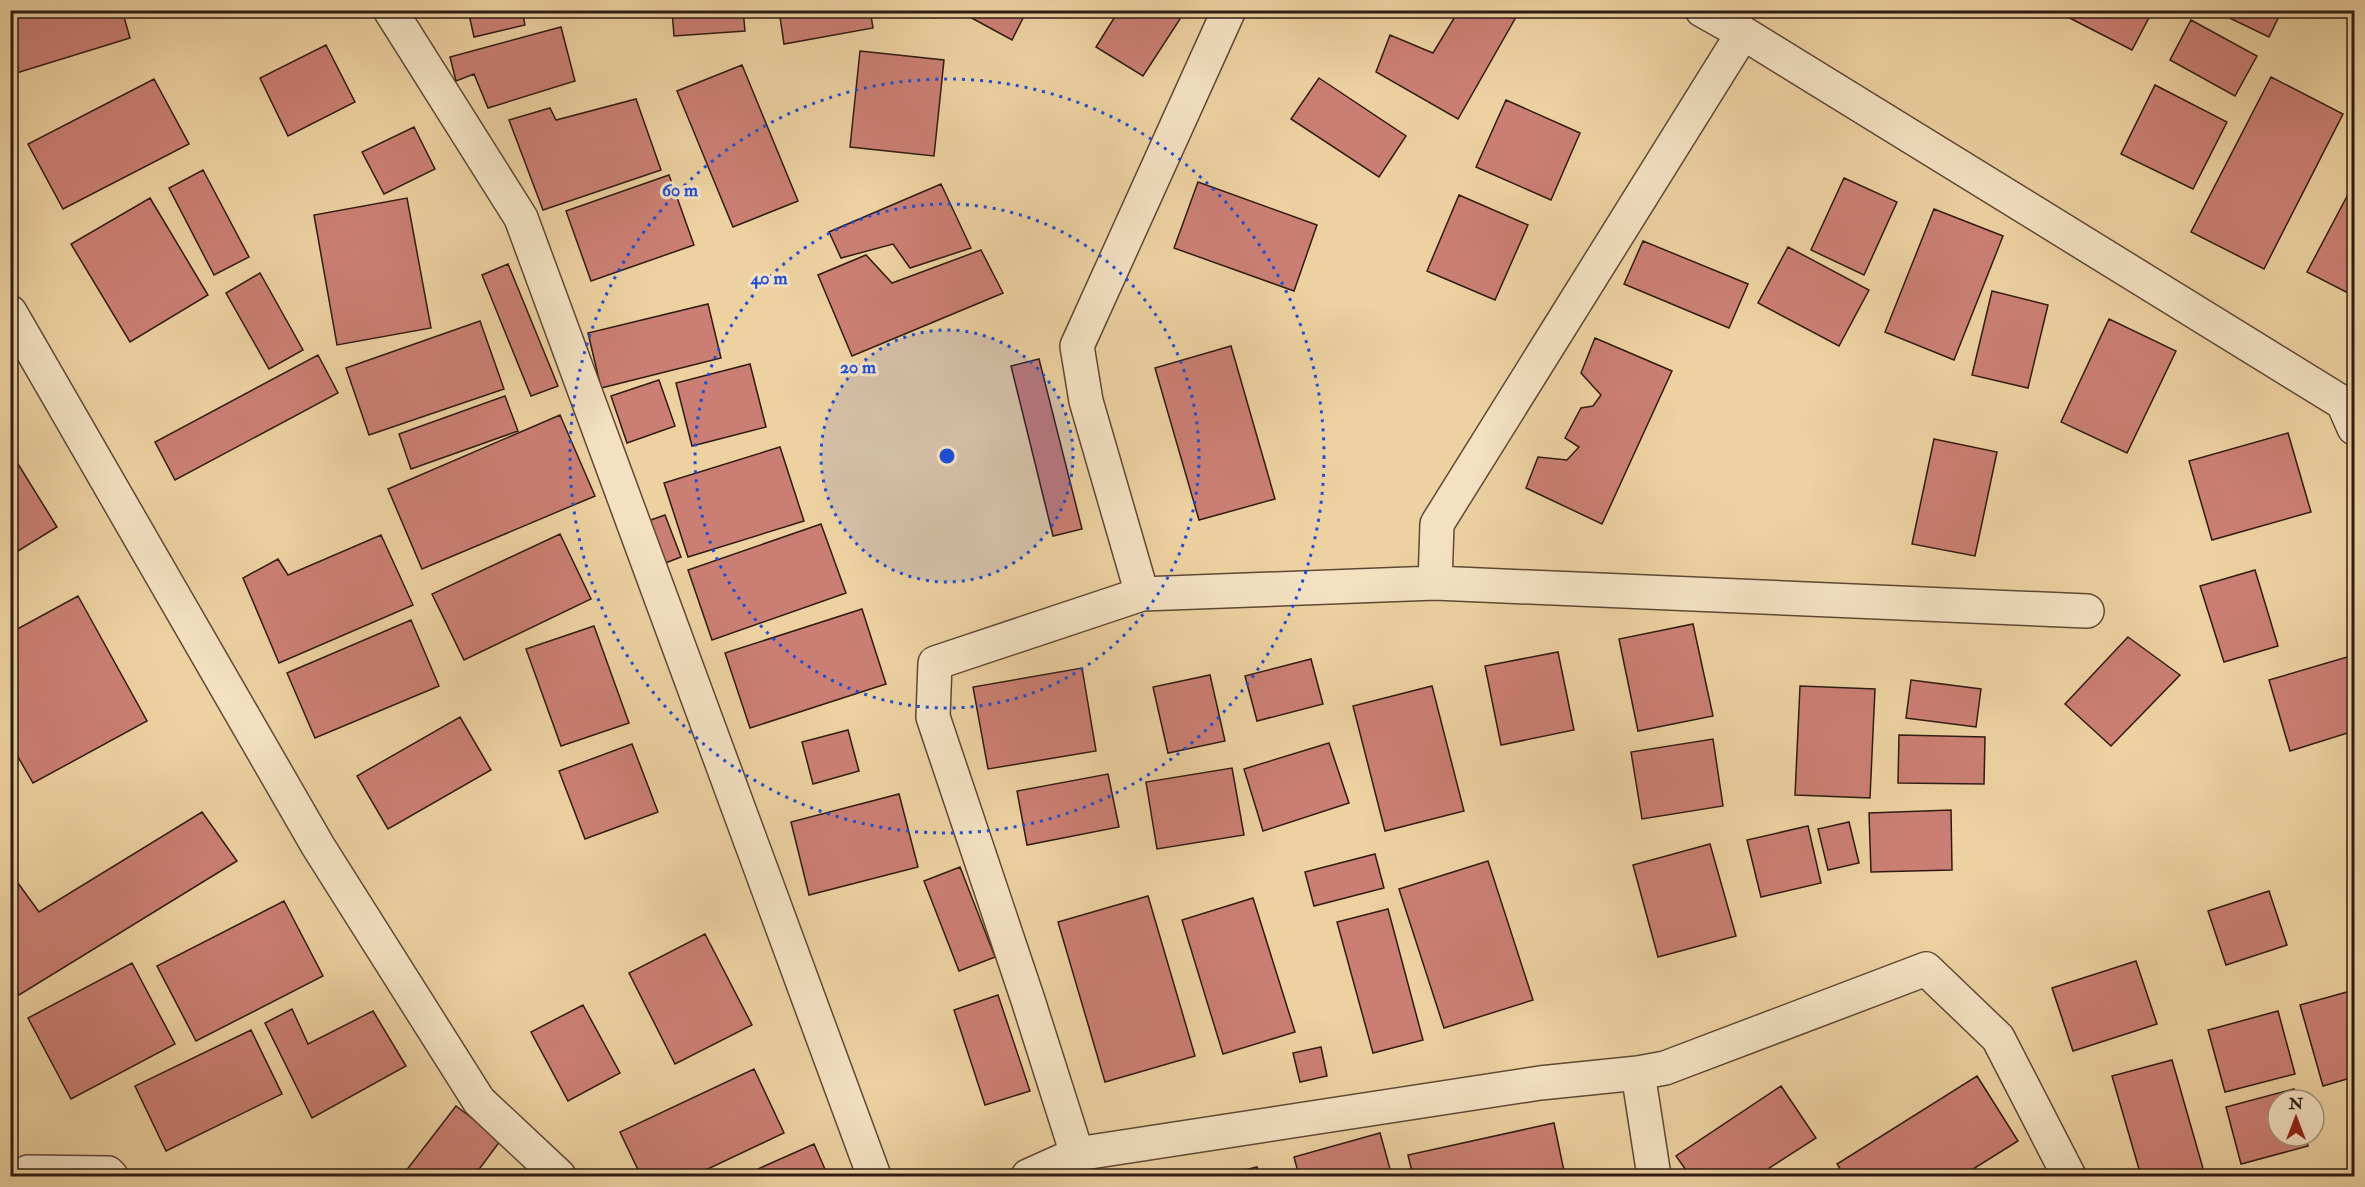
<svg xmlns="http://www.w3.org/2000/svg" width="2365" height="1187" font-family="'IM FELL Double Pica',serif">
	<rect width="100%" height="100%" fill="#edd1a1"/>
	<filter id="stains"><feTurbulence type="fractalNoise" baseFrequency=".00333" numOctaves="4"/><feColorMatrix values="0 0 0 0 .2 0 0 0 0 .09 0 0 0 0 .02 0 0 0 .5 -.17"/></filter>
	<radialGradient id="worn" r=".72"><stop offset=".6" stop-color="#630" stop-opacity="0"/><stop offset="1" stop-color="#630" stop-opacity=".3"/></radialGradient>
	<!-- building -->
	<path fill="#cb7f74" stroke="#301b13" stroke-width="1.5" d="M10 10H122L130 38 10 75Z
		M468 10H522L525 25 474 37Z
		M672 10H743L745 31 674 36Z
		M779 10H870L873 28 784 44Z
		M918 10H937L934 18Z
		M957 10H1027L1012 40Z
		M1119 10H1167L1180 19 1143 76 1096 47Z
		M1459 10H1520L1458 119 1376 72 1390 35 1433 53Z
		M2054 10H2153L2132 50Z
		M2213 10H2282L2269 37Z
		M2191 20 2257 56 2235 96 2170 60Z
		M561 27 575 81 488 108 474 74 456 81 450 57Z
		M326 45 355 102 288 136 260 78Z
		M860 51 944 60 934 156 850 147Z
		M742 65 798 201 733 227 677 91Z
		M2271 77 2343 114 2264 269 2191 232Z
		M1319 78 1406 136 1379 177 1291 119Z
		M154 79 189 144 63 209 28 144Z
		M2155 85 2227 122 2193 189 2121 154Z
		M636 99 661 170 543 210 509 120 550 108 556 120Z
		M1506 100 1580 133 1551 200 1476 167Z
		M414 127 435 169 384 194 362 152Z
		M203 170 249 257 214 275 169 188Z
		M669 175 694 245 591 281 566 211Z
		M1844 178 1897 202 1864 275 1811 250Z
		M1198 182 1317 225 1294 291 1174 248Z
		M2354 183V296L2307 272Z
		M941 184 971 248 910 268 893 244 841 258 829 232Z
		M1459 195 1528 225 1495 300 1427 271Z
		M150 198 208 295 130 342 71 244Z
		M407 198 431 328 337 345 314 215Z
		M1934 209 2003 236 1954 360 1885 332Z
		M1643 241 1748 284 1729 328 1624 284Z
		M1788 247 1869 290 1839 346 1758 303Z
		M981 250 1003 293 852 356 818 275 866 255 892 283Z
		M508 264 558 386 531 396 482 275Z
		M260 273 303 350 269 369 226 293Z
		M1992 291 2048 305 2028 388 1972 375Z
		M708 304 721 358 601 388 588 333Z
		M2109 319 2176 351 2127 453 2061 422Z
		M480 321 504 389 369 435 346 368Z
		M1595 338 1672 371 1602 524 1526 488 1538 457 1567 460 1579 447 1565 438 1581 408 1593 406 1601 395 1581 373Z
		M1231 346 1275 499 1199 520 1155 368Z
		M318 355 338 393 175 480 155 442Z
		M1039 359 1082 529 1053 536 1011 366Z
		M750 364 766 427 692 446 676 383Z
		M659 380 675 426 627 443 611 396Z
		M505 396 518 431 411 469 399 434Z
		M560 415 595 496 422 569 388 489Z
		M2288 433 2311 512 2212 540 2189 461Z
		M1934 439 1997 452 1975 556 1912 544Z
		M780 447 804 521 688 557 664 483Z
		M10 451 57 527 10 556Z
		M665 515 681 557 660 565 645 522Z
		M821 524 846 593 712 640 688 570Z
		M560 534 591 599 464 660 432 594Z
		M381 535 413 605 279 663 243 578 278 559 288 575Z
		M2255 570 2278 646 2224 662 2200 586Z
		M78 596 147 721 33 783 10 743V633Z
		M862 609 886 684 750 728 725 653Z
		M411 620 439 686 315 738 287 673Z
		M1693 624 1713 716 1638 731 1619 639Z
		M594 626 629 723 561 746 526 649Z
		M2128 637 2180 675 2111 746 2065 704Z
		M1558 652 1574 730 1501 745 1485 666Z
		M2354 655V731L2290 751 2269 680Z
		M1311 659 1323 704 1257 721 1245 676Z
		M1082 668 1096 751 988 769 973 687Z
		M1210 675 1225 741 1168 753 1153 687Z
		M1911 680 1981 689 1976 727 1906 718Z
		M1432 686 1464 811 1385 831 1353 706Z
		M1800 686 1875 689 1870 798 1795 795Z
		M460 717 491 770 388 829 357 776Z
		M848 730 859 771 813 784 802 742Z
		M1899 735 1985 737 1984 784 1898 783Z
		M1713 739 1723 806 1642 819 1631 752Z
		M1329 743 1349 803 1263 831 1244 769Z
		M632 744 658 812 585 839 559 771Z
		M1232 768 1244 835 1157 849 1146 782Z
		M1108 774 1119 827 1027 845 1017 791Z
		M899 794 918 867 809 895 791 822Z
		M1951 810 1952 870 1871 872 1869 813Z
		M202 812 237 861 19 995 10 981V872L39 912Z
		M1849 822 1859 863 1828 870 1818 829Z
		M1808 826 1821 883 1761 897 1747 840Z
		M1710 844 1736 936 1658 957 1633 865Z
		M1375 854 1384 888 1314 906 1305 872Z
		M1488 861 1533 1000 1444 1028 1399 889Z
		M960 867 995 957 959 971 924 881Z
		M2269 891 2287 945 2226 965 2208 911Z
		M1148 896 1195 1056 1105 1082 1058 922Z
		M1253 898 1295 1032 1223 1054 1182 920Z
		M284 901 323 976 196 1041 157 966Z
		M1388 909 1423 1040 1373 1053 1337 922Z
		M705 934 752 1025 675 1064 629 973Z
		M2136 961 2157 1024 2073 1051 2052 988Z
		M132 963 175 1044 71 1099 28 1018Z
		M2354 990V1077L2323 1086 2300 1005Z
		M998 995 1030 1091 985 1105 954 1010Z
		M583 1005 620 1073 568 1101 531 1032Z
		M292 1009 308 1044 373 1011 406 1066 312 1118 265 1023Z
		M2278 1011 2295 1074 2225 1092 2208 1030Z
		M251 1030 282 1094 166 1151 135 1086Z
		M1321 1047 1327 1076 1300 1082 1293 1053Z
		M2172 1060 2204 1172 2189 1176H2141L2112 1076Z
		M754 1069 784 1133 693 1176H641L620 1132Z
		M1977 1076 2018 1141 1962 1176H1845L1837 1164Z
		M1781 1086 1816 1138 1757 1176H1690L1676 1156Z
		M2294 1089 2296 1100H2278V1136H2305L2308 1146 2241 1164 2226 1107Z
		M456 1106 501 1140 474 1176H402Z
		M1554 1123 1565 1176H1413L1408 1155Z
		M1380 1133 1392 1176H1299L1294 1157Z
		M814 1144 828 1176H742Z
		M1257 1167 1260 1176H1221Z"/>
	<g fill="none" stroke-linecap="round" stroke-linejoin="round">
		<!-- street casing -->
		<g stroke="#5f4836" stroke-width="36">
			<path id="street" d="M390 10 521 218 874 1176
				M1702 10 1743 33 2343 403 2354 428
				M10 312 318 846 479 1101 559 1176
				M1435 583 1437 524 1743 33
				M1142 594 1086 401 1077 346 1229 10
				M1638 1073 1654 1176
				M1077 1154 1028 1000 933 717 935 663 1142 594 1435 583 2087 611
				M23 1176 28 1172 108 1173 111 1176
				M1028 1176 1077 1154 1540 1083 1638 1073 1665 1068 1926 969 1998 1038 2069 1176"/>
		</g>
		<!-- street -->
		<use href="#street" stroke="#f3e1c2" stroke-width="33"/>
	</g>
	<!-- distance rings -->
	<circle cx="947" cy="456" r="126" fill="#1d4ed8" fill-opacity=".12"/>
	<g fill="none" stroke="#1d4ed8" stroke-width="3" stroke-dasharray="3 6">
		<circle cx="947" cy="456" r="126"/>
		<circle cx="947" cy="456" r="252"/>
		<circle cx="947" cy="456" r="377"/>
	</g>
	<circle cx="947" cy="456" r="9" fill="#1d4ed8" stroke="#f3e1c2" stroke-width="3"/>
	<g font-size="18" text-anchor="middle" font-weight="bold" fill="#1d4ed8" stroke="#f3e1c2" stroke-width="6" stroke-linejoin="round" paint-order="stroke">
		<text x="680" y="196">60 m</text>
		<text x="769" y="284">40 m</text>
		<text x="858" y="373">20 m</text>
	</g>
	<!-- margin -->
	<rect width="2365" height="1187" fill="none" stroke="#edd1a1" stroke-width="36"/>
	<rect x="12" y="12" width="2341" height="1163" fill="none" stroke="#301b13" stroke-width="3"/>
	<rect x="18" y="18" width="2329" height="1151" fill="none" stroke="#301b13" stroke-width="1.5"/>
	<!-- north arrow -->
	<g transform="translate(2296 1118)"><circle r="28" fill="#f3e1c2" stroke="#a5927c" stroke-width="1.5"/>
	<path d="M0-4.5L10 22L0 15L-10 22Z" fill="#8f2418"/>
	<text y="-9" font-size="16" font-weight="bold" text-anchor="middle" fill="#301b13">N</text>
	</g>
	<rect width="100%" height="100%" filter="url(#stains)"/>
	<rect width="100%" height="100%" fill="url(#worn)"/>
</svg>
